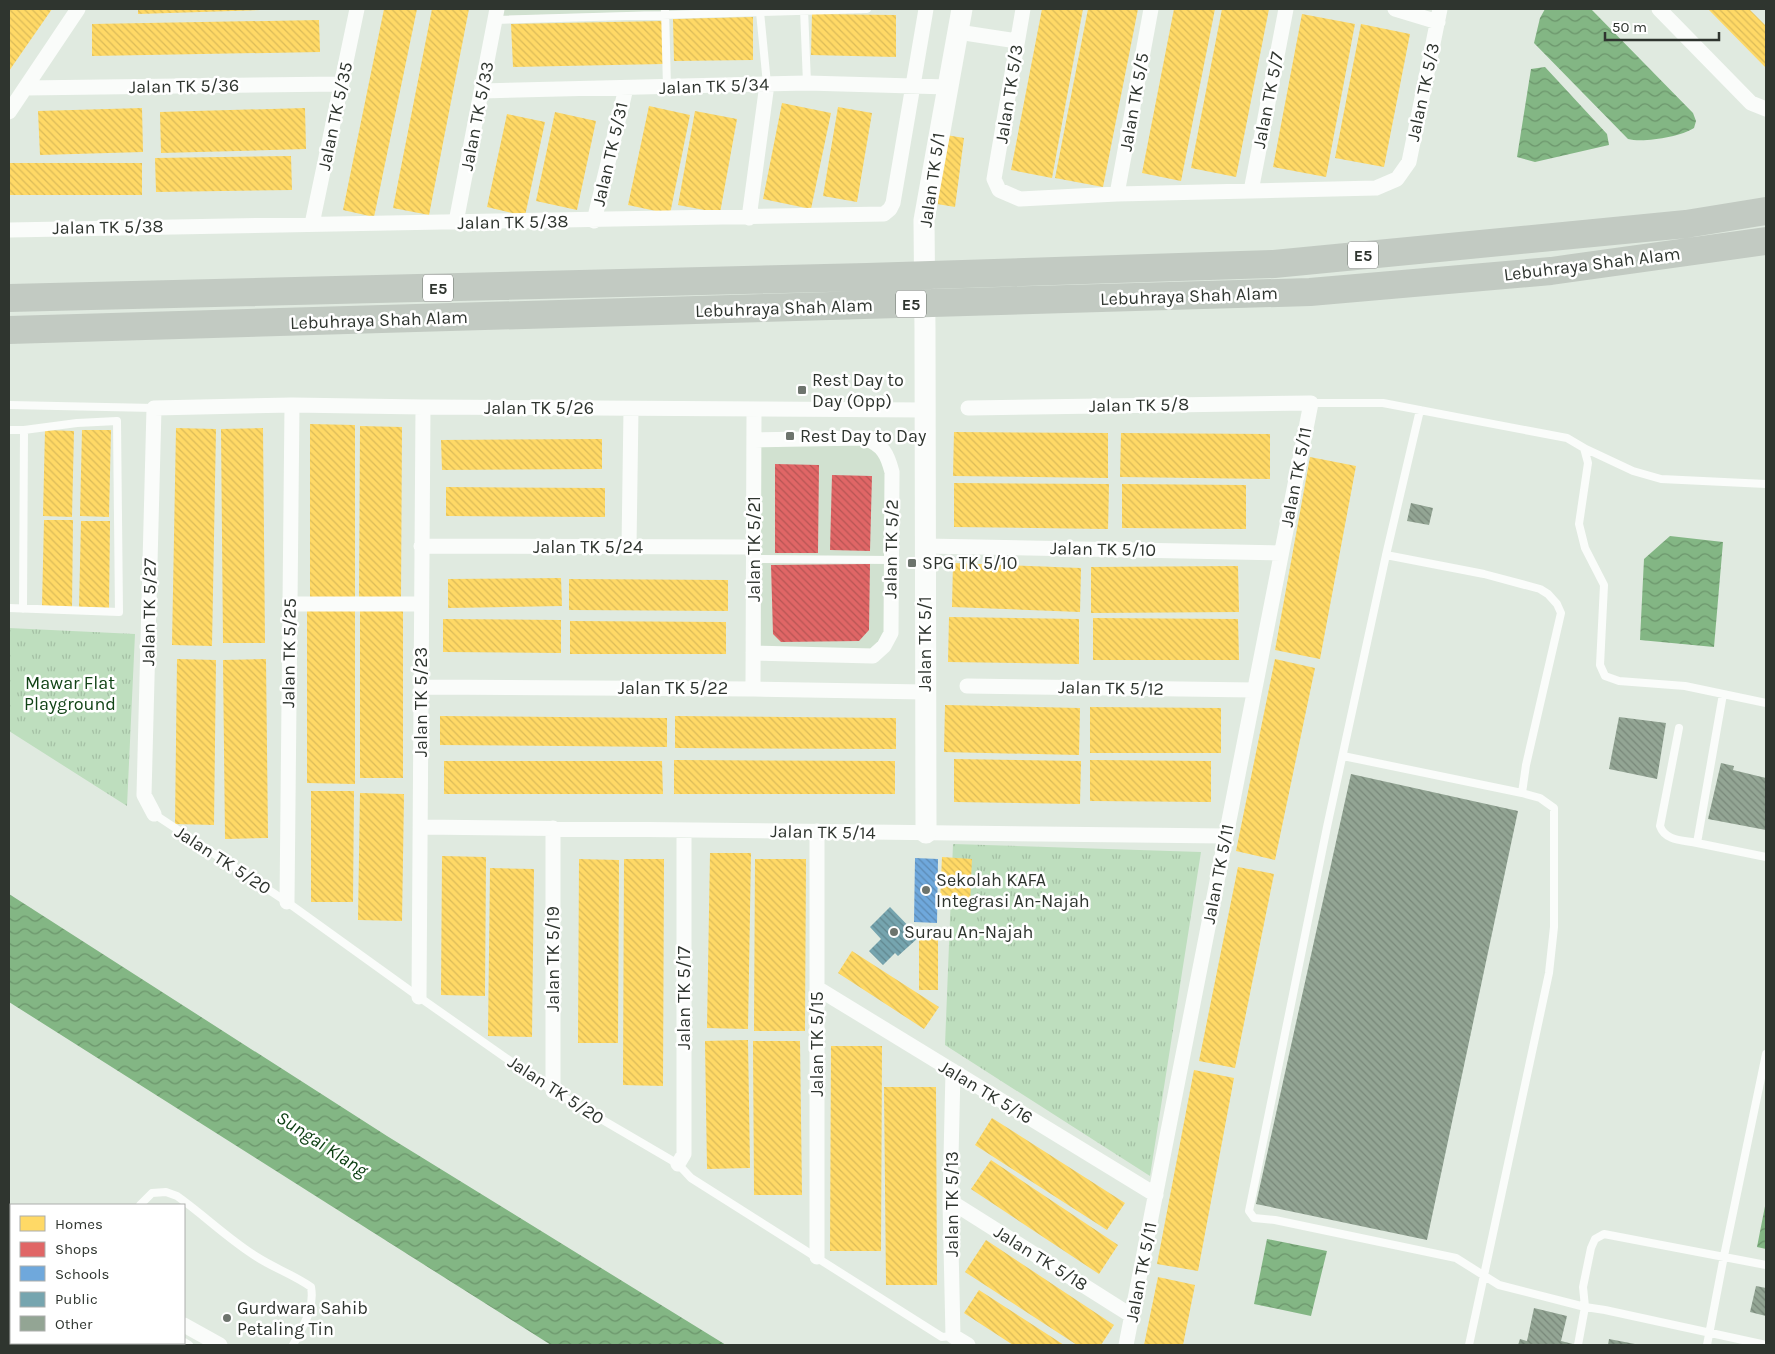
<svg xmlns="http://www.w3.org/2000/svg" width="1775" height="1354" font-family="Karla,sans-serif">
	<defs>
		<pattern id="park-tufts" width="24" height="20" patternUnits="userSpaceOnUse" patternTransform="scale(1.25)"><rect width="24" height="20" fill="#bedebe"/><path d="M3 7l-1-3M5 7V3M7 7l1-3M15 17l-1-3M17 17v-4M19 17l1-3" fill="none" stroke="#a4bfa4"/></pattern>
		<pattern id="water-waves" width="16" height="10" patternUnits="userSpaceOnUse" patternTransform="scale(1.25)"><rect width="16" height="10" fill="#83b684"/><path d="M0 5q4-4 8 0t8 0" fill="none" stroke="#6c956c"/></pattern>
		<pattern id="homes-back-hatch" width="6" height="6" patternUnits="userSpaceOnUse" patternTransform="scale(1.25)"><rect width="6" height="6" fill="#ffd966"/><path d="M-1 5l2 2M0 0l6 6M5-1l2 2" fill="none" stroke="#dbbb59"/></pattern>
		<pattern id="shops-back-hatch" width="6" height="6" patternUnits="userSpaceOnUse" patternTransform="scale(1.25)"><rect width="6" height="6" fill="#e06666"/><path d="M-1 5l2 2M0 0l6 6M5-1l2 2" fill="none" stroke="#b65554"/></pattern>
		<pattern id="schools-back-hatch" width="6" height="6" patternUnits="userSpaceOnUse" patternTransform="scale(1.25)"><rect width="6" height="6" fill="#6fa8dc"/><path d="M-1 5l2 2M0 0l6 6M5-1l2 2" fill="none" stroke="#5c8ab3"/></pattern>
		<pattern id="public-back-hatch" width="6" height="6" patternUnits="userSpaceOnUse" patternTransform="scale(1.25)"><rect width="6" height="6" fill="#76a5af"/><path d="M-1 5l2 2M0 0l6 6M5-1l2 2" fill="none" stroke="#61878f"/></pattern>
		<pattern id="building-back-hatch" width="6" height="6" patternUnits="userSpaceOnUse" patternTransform="scale(1.25)"><rect width="6" height="6" fill="#93a594"/><path d="M-1 5l2 2M0 0l6 6M5-1l2 2" fill="none" stroke="#788779"/></pattern>
	</defs>
	<rect width="100%" height="100%" fill="#e0eae0"/>
	<!-- built -->
	<path fill="#d1e1d0" d="M502 9H735L501 16Z
		M864 444 884 459 887 474 884 632 879 642 871 649 761 647 760 445Z"/>
	<!-- park -->
	<path fill="url(#park-tufts)" d="M9 628 135 634 127 806 9 731Z
		M953 844 1201 852 1150 1176 945 1045Z"/>
	<!-- water -->
	<path fill="url(#water-waves)" d="M1545 9H1591L1693 113 1696 121 1694 128C1680 137 1643 143 1628 139L1534 43 1540 18Z
		M1545 67 1607 134 1609 145 1535 162 1517 157 1531 69Z
		M1670 536 1723 542 1714 647 1640 640 1644 559Z
		M9 894 387 1136 726 1345H551L9 1002Z
		M1766 1201V1249L1757 1247Z
		M1267 1239 1327 1251 1311 1316 1254 1304Z"/>
	<!-- homes -->
	<path fill="url(#homes-back-hatch)" d="M9 9H52L9 71Z
		M138 9H260V10L138 14Z
		M384 9H417L374 217 343 210Z
		M432 9H469L429 215 393 208Z
		M1042 9H1083L1052 178 1011 170Z
		M1088 9H1138L1103 187 1055 178Z
		M1174 9H1215L1181 181 1142 173Z
		M1222 9H1269L1236 177 1191 168Z
		M1708 9H1749L1766 26V68Z
		M812 14 896 15V57L811 55Z
		M1302 14 1355 24 1326 177 1273 167Z
		M753 17V60L674 61 673 19Z
		M319 20 320 52 92 56V24Z
		M662 21 663 64 513 67 511 24Z
		M1361 24 1410 34 1384 167 1335 158Z
		M782 103 831 113 811 209 763 199Z
		M649 106 690 115 670 214 628 205Z
		M838 107 872 113 857 202 823 196Z
		M142 108 143 152 40 155 38 111Z
		M305 108 306 149 161 153 160 112Z
		M695 111 737 119 720 213 678 205Z
		M555 112 596 121 577 210 536 201Z
		M507 114 545 122 525 216 487 207Z
		M946 135 964 138 955 207 937 204Z
		M291 156 292 190 156 192 155 158Z
		M9 163H142V195H9Z
		M310 424 355 425V597H310Z
		M360 426 402 427 401 598 359 597Z
		M176 428 216 429 212 646 172 645Z
		M263 428 265 643H223L221 429Z
		M45 430 74 431 72 517 43 516Z
		M82 430H111L109 517 80 516Z
		M954 432 1108 433V478L953 476Z
		M1121 433 1270 434V479L1120 477Z
		M602 439V469L442 470 441 440Z
		M1310 457 1356 466 1320 659 1275 650Z
		M954 483 1109 484 1108 529 954 527Z
		M1122 484 1246 485V529L1122 528Z
		M446 487 605 488V517L446 516Z
		M44 520H73L72 607 42 606Z
		M81 521H110L109 608 79 607Z
		M953 563 1081 568 1080 612 952 607Z
		M1238 566 1239 612 1091 613V567Z
		M561 578 562 606 448 608V579Z
		M569 579 728 580V611L569 610Z
		M307 609H355V784L307 783Z
		M360 611H403V778H360Z
		M949 617 1079 619V664L948 662Z
		M1093 618 1238 619 1239 660H1093Z
		M443 619 561 620V653L443 652Z
		M570 621 726 622V654H570Z
		M177 659 216 660 214 825 175 824Z
		M266 659 268 838 225 839 223 660Z
		M1275 659 1315 668 1275 860 1236 851Z
		M945 705 1080 708 1079 755 944 752Z
		M1090 707 1221 708V753H1090Z
		M440 716 667 718V747L440 745Z
		M675 716 896 718V749L675 748Z
		M954 759 1081 761 1080 804 954 802Z
		M674 760 895 761V794H674Z
		M1090 760 1211 761V802L1090 801Z
		M444 761H662L663 794H444Z
		M311 791H354L353 902H311Z
		M360 793 404 794 402 921 358 920Z
		M710 853H751L748 1029 707 1028Z
		M442 856 486 857 485 996 441 995Z
		M942 857 972 859 970 903 940 901Z
		M579 859 619 860 618 1043H578Z
		M624 859H664L663 1086 623 1085Z
		M755 859H806L805 1031H754Z
		M1238 867 1274 874 1235 1068 1199 1061Z
		M490 868 534 869 532 1037 488 1036Z
		M919 928 938 929V990H919Z
		M852 951 939 1007 924 1029 838 973Z
		M748 1040 750 1168 707 1169 705 1041Z
		M753 1041H800L802 1195H754Z
		M831 1046H882L881 1251H830Z
		M1194 1070 1234 1078 1198 1271 1157 1264Z
		M884 1087H936L937 1285H886Z
		M992 1118 1125 1203 1107 1230 975 1145Z
		M991 1160 1118 1245 1099 1274 971 1189Z
		M986 1240 1114 1325 1101 1345H1077L965 1272Z
		M1158 1277 1195 1285 1183 1345H1144Z
		M979 1290 1064 1345H1013L964 1313Z"/>
	<!-- shops -->
	<path fill="url(#shops-back-hatch)" d="M775 464 819 465 818 553H775Z
		M832 475 872 476 870 551 830 550Z
		M870 564 869 630 859 641 781 642 773 634 771 565Z"/>
	<!-- schools -->
	<path fill="url(#schools-back-hatch)" d="M915 858 938 859 937 923 914 922Z"/>
	<!-- public -->
	<path fill="url(#public-back-hatch)" d="M890 907 919 937 898 956 895 953 883 965 869 951 881 939 870 927Z"/>
	<!-- building -->
	<path fill="url(#building-back-hatch)" d="M1411 503 1433 508 1429 525 1407 521Z
		M1619 717 1666 723 1657 779 1609 769Z
		M1721 763 1734 766 1733 770 1766 778V830L1708 819Z
		M1351 774 1518 811 1427 1240 1256 1204Z
		M1756 1286 1766 1288V1316L1750 1312Z
		M1534 1308 1567 1316 1561 1341 1573 1344 1572 1345H1518L1520 1339 1527 1341Z
		M1609 1339 1635 1344V1345H1608Z"/>
	<g fill="none" stroke-linecap="round" stroke-linejoin="round">
		<!-- lane -->
		<path stroke="#fafcfa" stroke-width="8" d="M665 9 667 87
			M804 9 807 83
			M760 12 767 84
			M495 20 867 9
			M1311 403H1383L1567 438 1584 448 1588 463 1579 524 1585 548 1604 585 1600 665 1605 676 1619 681 1685 686 1766 703
			M9 405 154 408
			M9 430H24
			M1584 448 1633 471 1661 479 1766 484
			M1386 555 1420 410
			M754 559 891 560
			M9 608 119 612 117 421 77 423 24 430 23 609
			M1723 694 1697 843 1766 857
			M1679 728 1660 826C1665 841 1683 840 1697 843
			M1343 756 1522 793
			M154 814 287 902 419 997 553 1091 678 1164 691 1178 942 1337 953 1336
			M140 1205 152 1193 166 1192 177 1196C204 1215 228 1239 257 1257 274 1268 294 1275 311 1287 315 1309 303 1326 293 1345
			M1766 1265 1604 1234 1595 1239 1591 1248 1583 1287 1585 1307 1605 1310 1766 1345
			M184 1342 189 1345
			M93 1343 97 1345
			M150 1345 151 1343
			M1469 1345 1549 973 1554 927V808L1540 798 1522 793 1526 765 1561 613 1557 604 1548 594 1540 589 1484 574 1386 555 1327 827 1249 1211 1254 1218 1275 1220 1456 1258 1499 1285 1585 1307 1578 1345
			M1707 1345 1724 1256 1766 1054"/>
		<!-- street -->
		<path stroke="#fafcfa" stroke-width="15" d="M1023 9 994 179 999 190 1020 199 1117 194 1376 188 1397 179 1409 162 1440 9
			M1395 9 1438 22
			M1659 9 1751 103 1766 109
			M958 32 1017 41
			M25 88 342 84
			M481 91 807 83 948 87
			M9 112 78 9
			M1251 191 1286 9
			M1117 194 1151 9
			M749 218 767 84
			M594 221 626 88
			M456 222 497 9
			M312 224 357 9
			M9 230C300 223 592 222 884 214L890 209 893 203 926 9
			M968 408 1311 403 1126 1345
			M421 546 754 547
			M925 546 1281 553
			M629 547 631 409
			M290 604H421
			M753 653 873 656 884 646 891 633 892 472C887 453 883 446 865 438L754 440
			M967 686 1254 690
			M421 687 753 689 925 692
			M753 689 754 410
			M154 814 144 795 154 408 292 405 423 407 925 410
			M420 827 1226 836
			M553 828V1091
			M817 831V1257
			M287 902 292 405
			M817 988 1156 1195
			M419 997 423 407
			M953 1071 950 1201 953 1336 968 1345
			M678 1164 684 1154V830
			M950 1201 1132 1316
			M9 1227 11 1228
			M184 1325 220 1345"/>
		<!-- secondary -->
		<path stroke="#fafcfa" stroke-width="21" d="M926 833 925 331 924 220 962 9"/>
		<!-- highway -->
		<path stroke="#c2cac2" stroke-width="28" d="M9 298 867 277 1274 264 1686 224 1766 211
			M9 330 1310 292 1551 271 1766 241"/>
	</g>
	<!-- markers -->
	<g fill="#6d746d" stroke="#fff" stroke-width="2">
		<rect x="797" y="385" width="10" height="10" rx="2.5"/>
		<rect x="785" y="431" width="10" height="10" rx="2.5"/>
		<rect x="907" y="558" width="10" height="10" rx="2.5"/>
		<circle cx="926" cy="890" r="5"/>
		<circle cx="894" cy="932" r="5"/>
		<circle cx="227" cy="1318" r="5"/>
	</g>
	<g text-anchor="middle" dominant-baseline="central" stroke-width="5" stroke-linejoin="round" paint-order="stroke">
		<!-- shield labels -->
		<g fill="#fff" stroke="#6d726d" stroke-width="1">
			<rect x="1348" y="241.5" width="30" height="27" rx="4"/>
			<rect x="423" y="274.5" width="30" height="27" rx="4"/>
			<rect x="896" y="290.5" width="30" height="27" rx="4"/>
		</g>
		<g font-size="16" font-weight="bold" fill="#2f352f">
			<text x="1363" y="255">E5</text>
			<text x="438" y="288">E5</text>
			<text x="911" y="304">E5</text>
		</g>
		<!-- street labels -->
		<g font-size="18" fill="#2f352f" stroke="#fff">
			<text transform="translate(184 86) rotate(-1)">Jalan TK 5/36</text>
			<text transform="translate(714 86) rotate(-2)">Jalan TK 5/34</text>
			<text transform="translate(1423 92) rotate(-78)">Jalan TK 5/3</text>
			<text transform="translate(1009 94) rotate(-81)">Jalan TK 5/3</text>
			<text transform="translate(1268 100) rotate(-79)">Jalan TK 5/7</text>
			<text transform="translate(1134 102) rotate(-80)">Jalan TK 5/5</text>
			<text transform="translate(335 116) rotate(-78)">Jalan TK 5/35</text>
			<text transform="translate(477 116) rotate(-79)">Jalan TK 5/33</text>
			<text transform="translate(610 154) rotate(-77)">Jalan TK 5/31</text>
			<text transform="translate(932 180) rotate(-82)">Jalan TK 5/1</text>
			<text transform="translate(513 222) rotate(-1)">Jalan TK 5/38</text>
			<text transform="translate(108 227) rotate(-1)">Jalan TK 5/38</text>
			<text transform="translate(1592 264) rotate(-7)">Lebuhraya Shah Alam</text>
			<text transform="translate(1189 296) rotate(-2)">Lebuhraya Shah Alam</text>
			<text transform="translate(784 308) rotate(-2)">Lebuhraya Shah Alam</text>
			<text transform="translate(379 320) rotate(-2)">Lebuhraya Shah Alam</text>
			<text transform="translate(1139 405) rotate(-1)">Jalan TK 5/8</text>
			<text x="539" y="408">Jalan TK 5/26</text>
			<text transform="translate(1296 477) rotate(-79)">Jalan TK 5/11</text>
			<text x="588" y="547">Jalan TK 5/24</text>
			<text transform="translate(754 549) rotate(-90)">Jalan TK 5/21</text>
			<text transform="translate(891 549) rotate(-89)">Jalan TK 5/2</text>
			<text transform="translate(1103 549) rotate(1)">Jalan TK 5/10</text>
			<text transform="translate(149 612) rotate(-89)">Jalan TK 5/27</text>
			<text transform="translate(925 644) rotate(-90)">Jalan TK 5/1</text>
			<text transform="translate(289 653) rotate(-89)">Jalan TK 5/25</text>
			<text x="673" y="688">Jalan TK 5/22</text>
			<text transform="translate(1111 688) rotate(1)">Jalan TK 5/12</text>
			<text transform="translate(421 702) rotate(-90)">Jalan TK 5/23</text>
			<text transform="translate(823 832) rotate(1)">Jalan TK 5/14</text>
			<text transform="translate(223 860) rotate(33)">Jalan TK 5/20</text>
			<text transform="translate(1218 874) rotate(-79)">Jalan TK 5/11</text>
			<text transform="translate(553 959) rotate(-90)">Jalan TK 5/19</text>
			<text transform="translate(684 998) rotate(-90)">Jalan TK 5/17</text>
			<text transform="translate(817 1044) rotate(-90)">Jalan TK 5/15</text>
			<text transform="translate(556 1090) rotate(33)">Jalan TK 5/20</text>
			<text transform="translate(986 1092) rotate(31)">Jalan TK 5/16</text>
			<text transform="translate(952 1204) rotate(-90)">Jalan TK 5/13</text>
			<text transform="translate(1041 1258) rotate(32)">Jalan TK 5/18</text>
			<text transform="translate(1141 1272) rotate(-79)">Jalan TK 5/11</text>
		</g>
		<!-- poi labels -->
		<g font-size="18" fill="#2f352f" stroke="#fff" text-anchor="start">
			<text x="812" y="380">Rest Day to<tspan x="812" dy="21">Day (Opp)</tspan></text>
			<text x="800" y="436">Rest Day to Day</text>
			<text x="922" y="563">SPG TK 5/10</text>
			<text x="936" y="880">Sekolah KAFA<tspan x="936" dy="21">Integrasi An-Najah</tspan></text>
			<text x="904" y="932">Surau An-Najah</text>
			<text x="237" y="1308">Gurdwara Sahib<tspan x="237" dy="21">Petaling Tin</tspan></text>
		</g>
		<!-- park labels -->
		<g font-size="18" fill="#114316" stroke="#fff">
			<text x="70" y="683">Mawar Flat<tspan x="70" dy="21">Playground</tspan></text>
		</g>
		<!-- water labels -->
		<g font-size="19" font-style="italic" fill="#0a3d10" stroke="#fff">
			<text transform="translate(322 1144) rotate(33)">Sungai Klang</text>
		</g>
	</g>
	<!-- border -->
	<rect width="1775" height="1354" fill="none" stroke="#2f352f" stroke-width="20"/>
	<!-- legend -->
	<rect x="10" y="1204" width="175" height="140" fill="#ffffff" stroke="#acaeac"/>
	<rect x="20" y="1216" width="25" height="15" fill="#ffd966" stroke="#acaeac"/>
	<text x="55" y="1229" font-size="15" fill="#2f352f">Homes</text>
	<rect x="20" y="1242" width="25" height="15" fill="#e06666" stroke="#acaeac"/>
	<text x="55" y="1254" font-size="15" fill="#2f352f">Shops</text>
	<rect x="20" y="1266" width="25" height="15" fill="#6fa8dc" stroke="#acaeac"/>
	<text x="55" y="1279" font-size="15" fill="#2f352f">Schools</text>
	<rect x="20" y="1292" width="25" height="15" fill="#76a5af" stroke="#acaeac"/>
	<text x="55" y="1304" font-size="15" fill="#2f352f">Public</text>
	<rect x="20" y="1316" width="25" height="15" fill="#93a594" stroke="#acaeac"/>
	<text x="55" y="1329" font-size="15" fill="#2f352f">Other</text>
	<!-- scale -->
	<path d="M1605 32v8h114v-8" fill="none" stroke="#2f352f" stroke-width="2.5"/>
	<text x="1612" y="32" font-size="15" fill="#2f352f" stroke="#ffffff" stroke-width="4" paint-order="stroke">50 m</text>
</svg>
